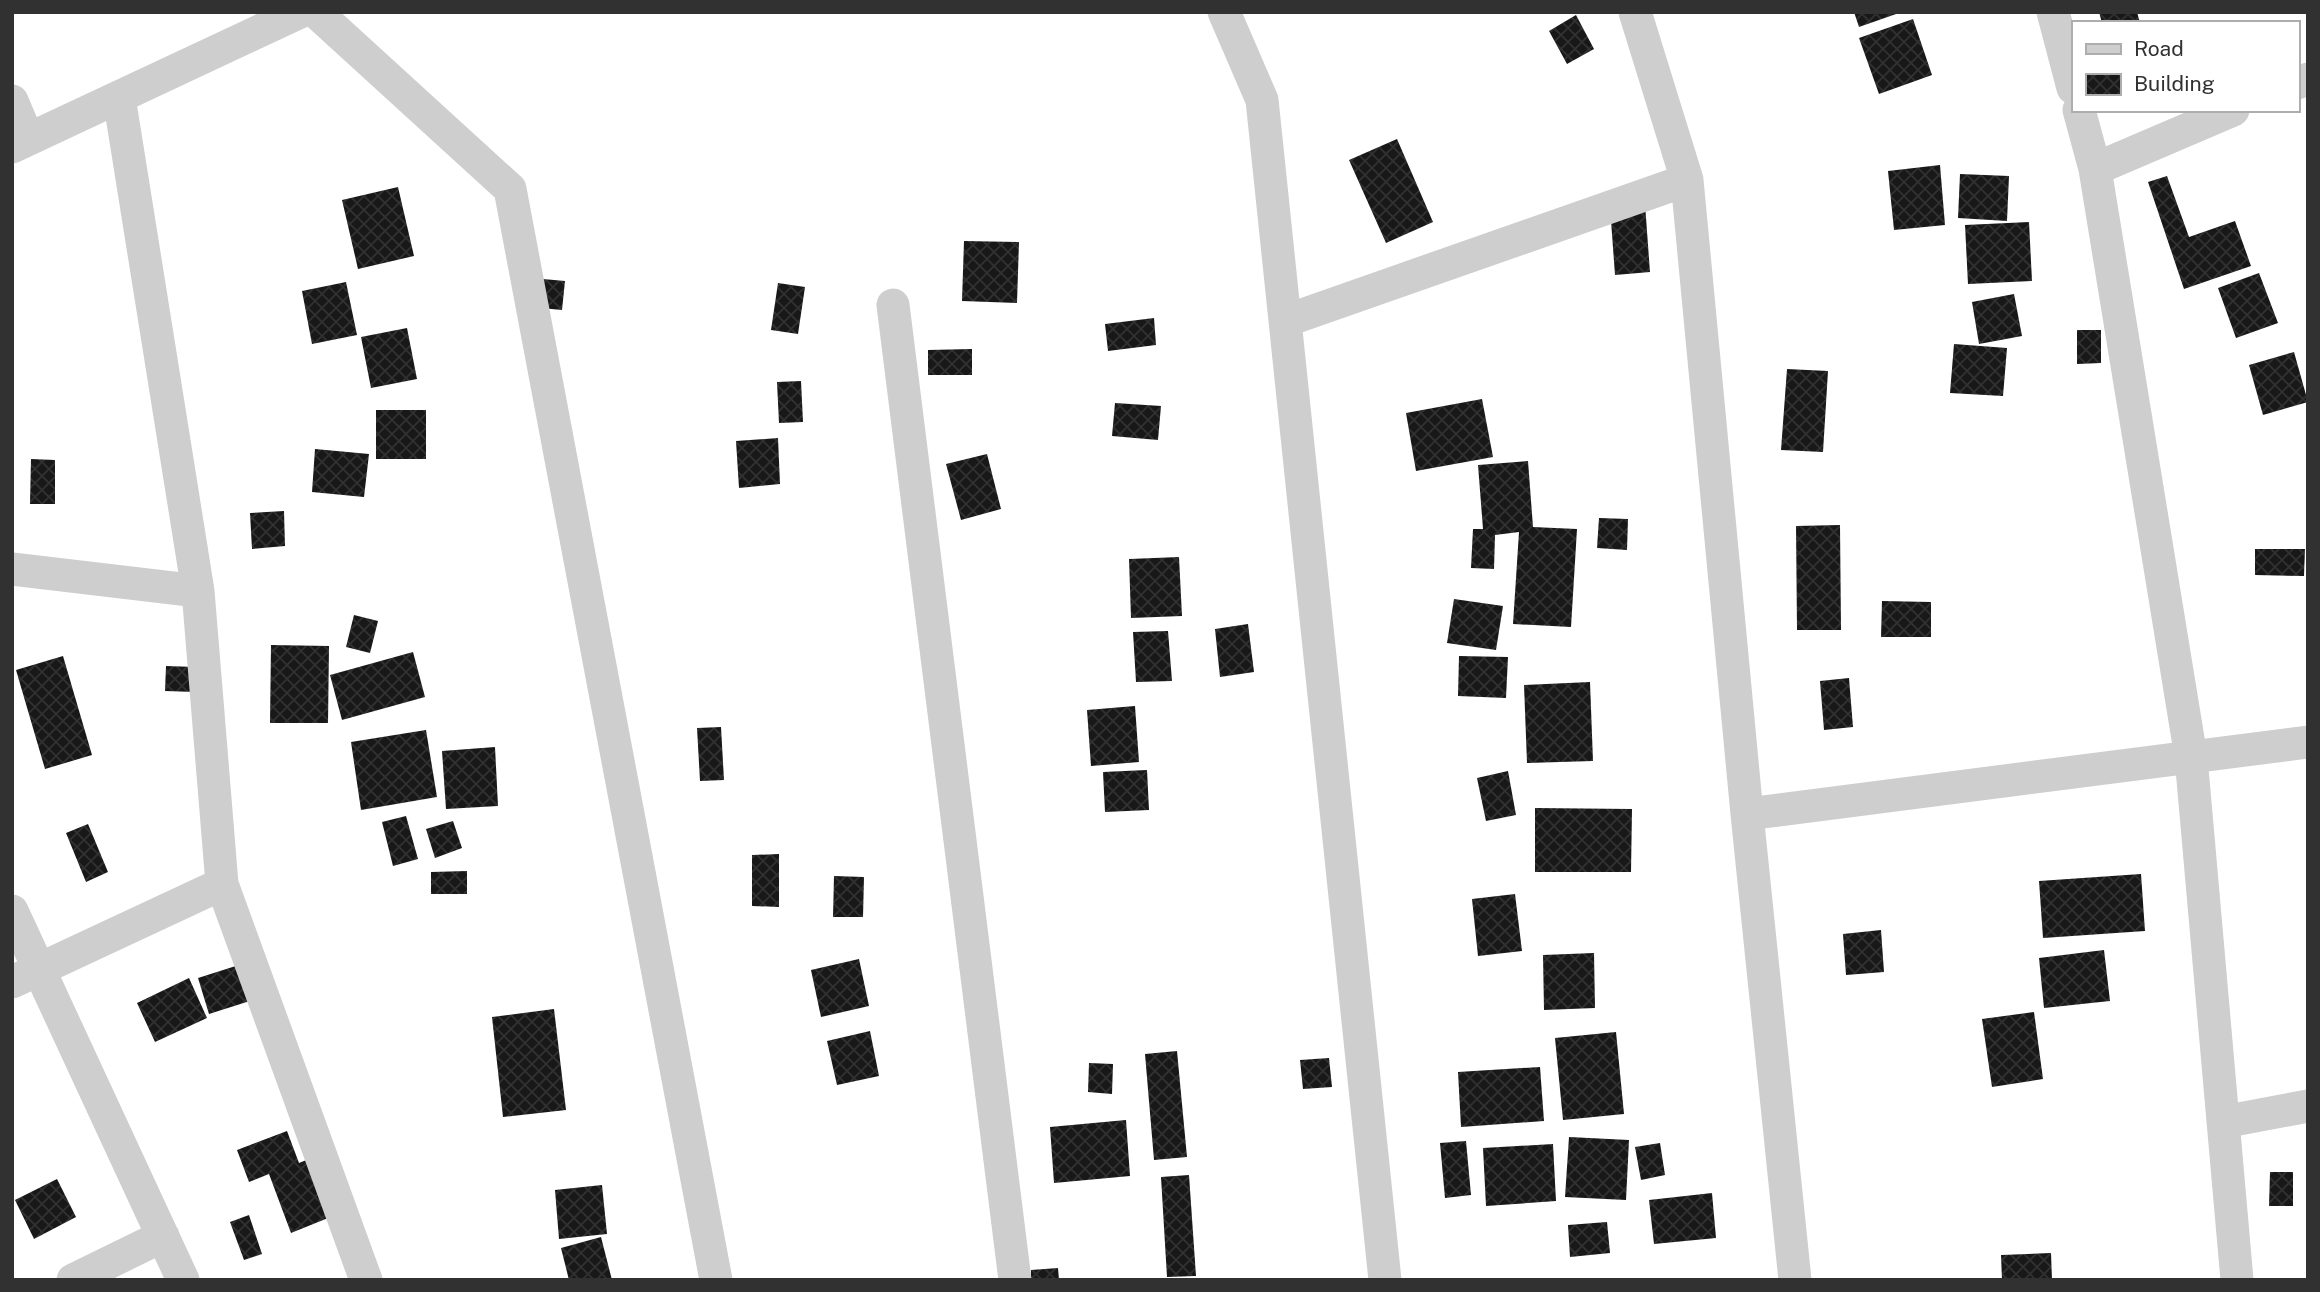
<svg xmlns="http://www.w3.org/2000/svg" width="2320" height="1292" font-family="'Public Sans',sans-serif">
	<defs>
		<pattern id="building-cross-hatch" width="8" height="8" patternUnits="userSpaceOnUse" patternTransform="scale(1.75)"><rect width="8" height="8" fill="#181818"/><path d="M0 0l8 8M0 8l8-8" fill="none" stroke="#313131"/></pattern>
	</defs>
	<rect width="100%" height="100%" fill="#fff"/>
	<!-- building -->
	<path fill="url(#building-cross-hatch)" d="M1854 12H1899V13L1859 27Z
		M2099 12H2137L2140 23H2102Z
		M1576 15 1594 49 1567 64 1549 31Z
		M1913 19 1932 75 1879 94 1859 38Z
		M1397 139 1433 222 1386 243 1349 160Z
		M1940 165 1945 225 1894 230 1888 171Z
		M1960 174 2009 176 2007 221 1958 218Z
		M2167 176 2189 237 2235 221 2251 266 2184 289 2148 182Z
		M398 187 414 256 358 269 342 200Z
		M1645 204 1650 272 1615 275 1610 207Z
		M2029 222 2032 281 1968 284 1965 225Z
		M964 241 1019 242 1017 303 962 301Z
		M2259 273 2278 323 2236 338 2218 288Z
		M543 279 565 281 562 310 541 308Z
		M346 282 357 335 312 344 302 291Z
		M778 283 805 287 798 334 771 330Z
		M2014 294 2022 336 1979 344 1972 302Z
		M1154 318 1156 345 1108 351 1105 324Z
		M407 328 417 379 371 388 361 337Z
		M2077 330H2101V363L2077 364Z
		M1954 344 2007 348 2003 396 1950 393Z
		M972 349V375H928V350Z
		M2294 352 2308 402 2263 415 2249 365Z
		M1787 369 1828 371 1823 452 1781 450Z
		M801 381 803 422 779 423 777 382Z
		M1482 399 1493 457 1416 471 1406 413Z
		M1115 403 1161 406 1158 440 1112 436Z
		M376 410H426V459H376Z
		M778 438 780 484 739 488 736 441Z
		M315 449 369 454 364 497 312 492Z
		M987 454 1001 509 961 520 946 464Z
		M31 459 55 460V504H30Z
		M1528 461 1533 527 1577 529 1571 627 1513 624 1519 532 1495 535 1494 569 1471 568 1473 529H1483L1478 465Z
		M284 511 285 546 252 549 250 513Z
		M1599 518 1628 519 1627 550 1597 548Z
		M1840 525 1841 630H1797L1796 526Z
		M2255 549H2305L2304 576 2255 575Z
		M1179 557 1182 616 1131 618 1129 559Z
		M1454 599 1503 606 1496 650 1447 643Z
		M1882 601 1931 602V637H1881Z
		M354 615 378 621 370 653 346 647Z
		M1248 624 1254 672 1220 677 1215 629Z
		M1168 631 1172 681 1136 682 1133 632Z
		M271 645 329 646 328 723H270Z
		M413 652 425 697 342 720 330 675Z
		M63 656 92 755 45 769 16 670Z
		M1459 656 1508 657 1506 698 1458 696Z
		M166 666 196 667 195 692 165 691Z
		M1849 678 1853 727 1824 730 1820 681Z
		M1590 682 1593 761 1527 763 1524 685Z
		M1135 706 1139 762 1091 766 1087 710Z
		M721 727 724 780 700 781 697 728Z
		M426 730 437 797 361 810 351 742Z
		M495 747 498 806 446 809 442 751Z
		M1147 770 1149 810 1105 812 1103 772Z
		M1508 771 1516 815 1486 821 1477 778Z
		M1535 808 1632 809 1631 872H1535Z
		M406 816 418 859 393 866 382 822Z
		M453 821 462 848 435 858 426 829Z
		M88 824 108 872 86 882 66 833Z
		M779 854V907L752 906V855Z
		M467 871V894H431V872Z
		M2141 874 2145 931 2043 938 2039 881Z
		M834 876 864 877 863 917H833Z
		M1515 894 1522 951 1478 956 1472 899Z
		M1881 930 1884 972 1846 975 1843 934Z
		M2104 950 2110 1001 2044 1008 2039 958Z
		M1594 953 1595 1008 1544 1010 1543 955Z
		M859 959 869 1006 821 1017 811 970Z
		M242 964 253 1000 209 1014 198 978Z
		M189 978 207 1018 155 1042 137 1003Z
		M554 1009 566 1110 503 1117 492 1017Z
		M2034 1012 2043 1079 1992 1087 1982 1019Z
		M870 1031 879 1076 837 1085 827 1041Z
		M1616 1032 1624 1114 1563 1120 1555 1038Z
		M1177 1051 1187 1157 1154 1160 1145 1054Z
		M1329 1058 1332 1087 1303 1089 1300 1060Z
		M1089 1063 1113 1064 1112 1094 1088 1092Z
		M1540 1067 1544 1121 1461 1127 1458 1072Z
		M1126 1120 1130 1176 1054 1183 1050 1127Z
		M287 1131 299 1163 321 1154 343 1212 291 1233 269 1174 249 1182 237 1150Z
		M1569 1137 1629 1140 1626 1200 1565 1197Z
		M1466 1141 1471 1195 1445 1198 1440 1143Z
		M1660 1143 1665 1175 1641 1180 1635 1147Z
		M1553 1144 1556 1201 1486 1206 1483 1148Z
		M2270 1172H2293V1206H2269Z
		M1189 1175 1196 1276 1167 1277 1161 1177Z
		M57 1179 76 1217 34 1239 15 1200Z
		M602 1185 607 1234 559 1239 555 1190Z
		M1712 1193 1716 1238 1654 1244 1649 1200Z
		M249 1215 262 1254 244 1260 230 1222Z
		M1607 1222 1610 1253 1570 1257 1568 1225Z
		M601 1237 612 1280H569L561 1248Z
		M2051 1253 2052 1280H2002L2001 1255Z
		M1058 1268 1059 1280H1031V1270Z"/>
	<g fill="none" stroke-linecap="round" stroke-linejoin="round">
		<!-- street -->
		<path stroke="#cecece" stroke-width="33" d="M316 12 510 189 716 1280
			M1224 12 1262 100 1385 1280
			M1635 12 1687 180 1747 814 1795 1280
			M2053 12 2073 88
			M2297 83 2308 79
			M119 97 198 591 222 884 366 1280
			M12 101 28 139
			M2079 110 2095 169 2191 757 2237 1280
			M12 147 300 12
			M2095 169 2233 110
			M893 305 1015 1280
			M1285 321 1687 180
			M12 569 198 591
			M1747 814 2308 742
			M12 911 183 1280
			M12 982 222 884
			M2223 1122 2308 1106
			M73 1280 163 1236"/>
	</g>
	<!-- border -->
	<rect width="2320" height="1292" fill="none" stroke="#313131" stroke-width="28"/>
	<!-- legend -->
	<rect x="2072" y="21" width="228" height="91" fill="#ffffff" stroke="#adadad" stroke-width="2"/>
	<rect x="2086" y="44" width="35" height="10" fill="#cecece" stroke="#adadad" stroke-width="2"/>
	<text x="2134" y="56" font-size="21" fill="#313131">Road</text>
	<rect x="2086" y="74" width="35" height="21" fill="url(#building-cross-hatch)" stroke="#adadad" stroke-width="2"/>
	<text x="2134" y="91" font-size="21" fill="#313131">Building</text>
</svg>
